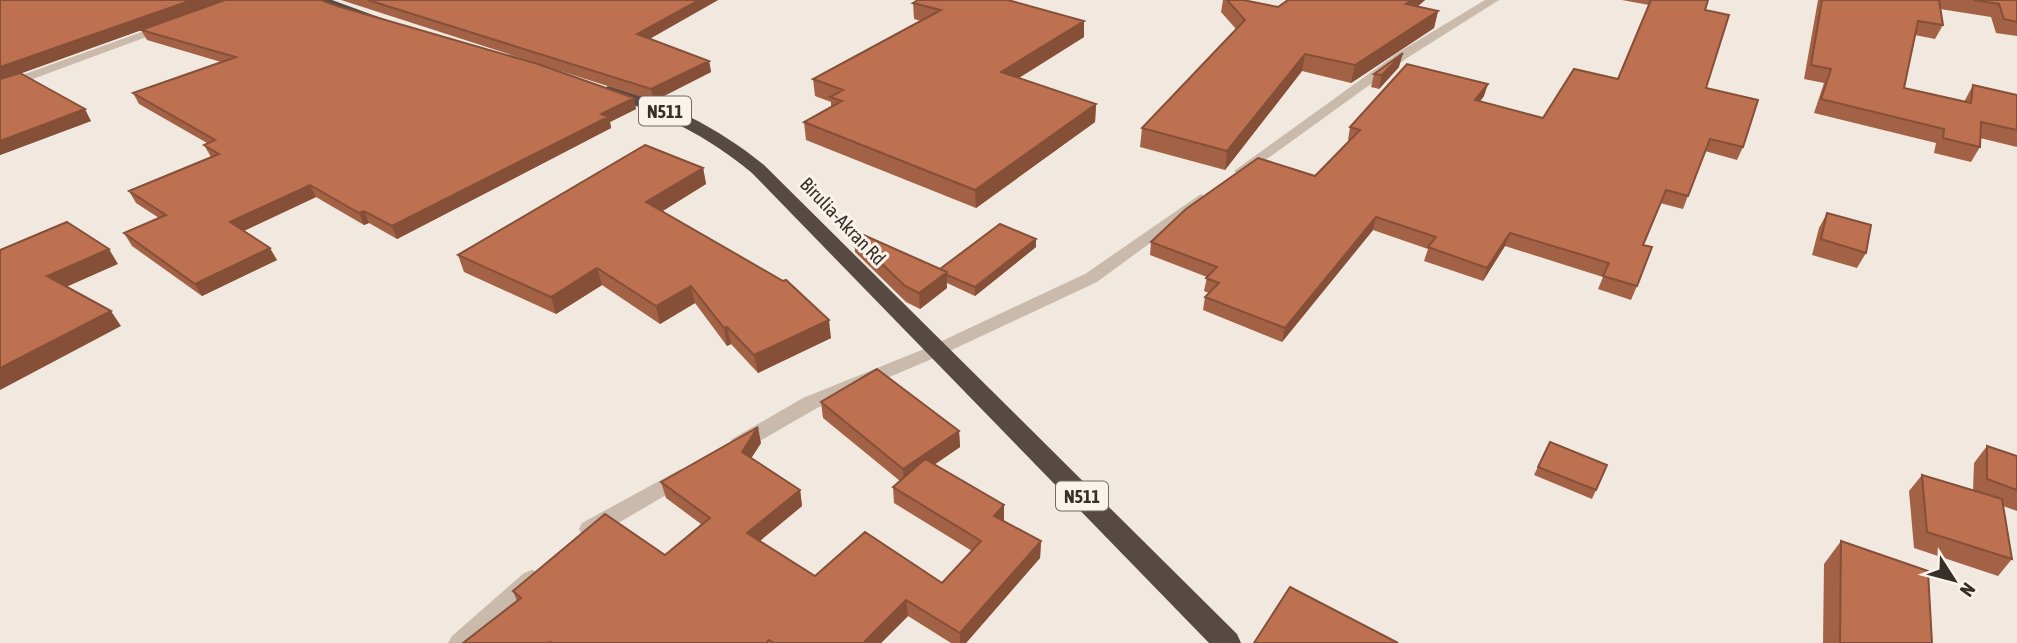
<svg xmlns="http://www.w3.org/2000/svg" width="2017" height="643" font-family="'Asap Condensed',sans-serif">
	<rect width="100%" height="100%" fill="#f1e9df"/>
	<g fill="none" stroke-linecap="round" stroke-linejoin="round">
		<!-- minor -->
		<path fill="#c9baab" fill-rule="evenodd" d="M1485 0H1499L1407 58 1246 174 1241 175 1234 171 1399 52Z
			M161 25 171 28 0 91V83Z
			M1201 194 1209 199 1206 202 1097 282 941 355 817 408 746 449H732L729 444 732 439 803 398 929 347 1085 274Z
			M681 469 688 472 691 477 688 482 598 535 590 537 582 535 579 529 582 523Z
			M532 570 540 573 543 579 540 585 476 643H448L452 636 524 573Z"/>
		<!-- highway -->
		<path fill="#574a42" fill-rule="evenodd" d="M311 0H332L384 19 372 22Z
			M608 86C665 101 719 128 764 165L1237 634 1241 643H1209L752 173C707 135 658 112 602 94L600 91Z"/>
	</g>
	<!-- wall -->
	<path fill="#a36145" d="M0 0 337 6 634 98 636 109 610 122 611 128 397 239 369 223 364 225 316 197 244 231 277 260 202 296 132 246 124 233 159 218 136 203 129 191 211 157 204 145 207 143 139 104 133 93 221 62 147 40 141 30 21 73 91 121 0 155Z
		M341 0H718L649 39 709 61 711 72 654 101Z
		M1223 0H1243L1278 7 1288 0H1425L1418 6 1438 11 1434 28 1351 83 1302 71 1225 170 1140 147 1142 128 1236 29 1221 12Z
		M1622 0H1708L1705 10 1706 88 1743 147 1737 160 1705 151 1683 209 1660 203 1643 245 1637 286 1631 300 1598 289 1603 277 1505 246 1483 281 1424 261 1428 249 1373 230 1282 342 1203 310 1205 297 1209 293 1204 291 1207 277 1150 255 1151 242 1315 176 1350 140H1348L1350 127 1484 96 1480 101 1543 118 1618 79 1649 5Z
		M1818 0H2017V36L1996 33 1991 17 1940 9 1943 25 1935 39 1915 35 1904 88 1964 102 1973 85 2017 95V147L1980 138V147L1971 162 1934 153 1936 143 1814 113 1824 83 1804 79Z
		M913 3 1084 37 1019 78 1096 104 1095 122 976 208 806 140 804 122 831 107V102L815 96 813 79 921 21 914 19Z
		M1399 67 1379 89 1371 87 1374 74Z
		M703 168 706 184 662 211 831 338 758 373 731 344 727 346 695 303 660 324 602 285 556 314 464 272 458 255Z
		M1827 213 1866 253 1857 268 1812 255 1819 228Z
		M854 237 940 269 1036 239V247L975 296 947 283V288L920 309 906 302 855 252Z
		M821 402 959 431 960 447 934 465 1004 522 1041 541 1040 558 966 643H951L908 616 881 643H463L517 601 513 591 665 555 701 524 666 498 661 482 761 443 751 458 800 490 802 506 760 541 815 576 942 583 972 551 894 503 893 487 900 481 823 418Z
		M1550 442 1596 490 1592 499 1534 475Z
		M1987 446 2017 456V511L2003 506 2012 559 1998 576 1914 548 1909 491 1922 475 1973 491 1974 463Z
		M1841 541 1932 643H1823L1824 564Z"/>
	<!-- shaded-wall -->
	<path fill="#854f38" d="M192 0H225L0 81V67Z
		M699 0H718L639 45 637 34Z
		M1411 0H1425L1402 20 1406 4Z
		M1438 11 1434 28 1351 83 1355 65Z
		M1084 21V37L1001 89V72Z
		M1403 53 1399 67 1379 89 1382 75Z
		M1305 54 1302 71 1225 170 1227 151Z
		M709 61 711 72 654 101 651 89Z
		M1488 84 1484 96 1472 112 1475 100Z
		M634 98 636 109 610 122 611 128 397 239 392 226 601 114Z
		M1096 104 1095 122 976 208 975 190Z
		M85 109 91 121 0 155V141Z
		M703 168 706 184 650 219 646 202Z
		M310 185 316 197 237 234 230 222Z
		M364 211 369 223 364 225 359 213Z
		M1376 217 1373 230 1282 342 1285 328Z
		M1510 233 1505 246 1483 281 1487 268Z
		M1036 239V247L975 296V287Z
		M270 248 277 260 202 296 195 284Z
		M109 249 118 264 57 291 47 276Z
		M597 268 602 285 556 314 551 297Z
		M947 272V288L920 309 919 293Z
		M691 286 695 303 660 324 656 306Z
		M111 311 121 326 0 390V368Z
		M829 320 831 338 758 373 754 355Z
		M727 327 731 344 727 346 724 328Z
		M758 427 761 443 745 468 742 452Z
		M959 431 960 447 904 485 903 469Z
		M800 490 802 506 750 549 747 533Z
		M1004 505V522L994 516Z
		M1041 541 1040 558 966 643H960V633Z
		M906 600 908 616 881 643H865V641Z"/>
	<!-- building -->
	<path fill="#be7150" stroke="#854f38" stroke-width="2" d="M0 0H192L0 67Z
		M225 0H321L337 6 538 64 634 98 601 114 608 117 392 226 364 211 359 213 310 185 230 222 270 248 195 284 124 233 166 215 129 191 219 154 204 145 215 140 133 93 236 57 141 30Z
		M368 0H699L637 34 709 61 651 89Z
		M918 0H1008L1084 21 1001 72 1096 104 975 190 804 122 842 101 830 97 843 90 813 79 941 10 913 3Z
		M1227 0H1243L1278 7 1288 0H1411L1406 4 1438 11 1355 65 1305 54 1227 151 1142 128 1245 20Z
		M1651 0H1708L1705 10 1729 15 1706 88 1758 100 1743 147 1710 139 1688 196 1666 190 1643 245 1652 247 1637 286 1603 276 1609 263 1510 233 1487 268 1428 247 1436 237 1376 217 1285 328 1205 297 1219 283 1206 278 1217 267 1151 242 1186 209 1258 158 1315 176 1360 130 1350 127 1407 64 1488 84 1475 100 1543 118 1574 69 1618 79Z
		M1822 0H1939L1943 25 1918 21 1904 88 1971 103 1973 85 2017 95V130L1981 122 1980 147 1943 138 1944 129 1821 99 1831 69 1811 65Z
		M1974 0H2017V22L2004 19 1999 4Z
		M1403 53 1382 75 1374 74Z
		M20 73 85 109 0 141V79Z
		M645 145 703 168 646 202 783 281 786 280 829 320 754 355 727 327 724 328 691 286 656 306 597 268 551 297 458 255Z
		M1827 213 1871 225 1866 253 1821 239Z
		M67 222 109 249 47 276 111 311 0 368V250Z
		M1000 224 1036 239 975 287 947 275V272L940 269Z
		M859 233 947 272 919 293 905 286 854 237Z
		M877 369 959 431 903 469 821 402Z
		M758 427 742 452 800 490 747 533 815 576 865 532 942 583 981 541 893 487 925 459 1004 505 994 516 1041 541 960 633 906 600 865 641 868 643H774L769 640 766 643H552L550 642 549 643H463L521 598 513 591 605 514 665 555 710 518 661 482Z
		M1550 442 1607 465 1596 490 1538 467Z
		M1987 446 2017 456V490L1987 479Z
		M1922 475 2002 499 2012 559 1927 532Z
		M1841 541 1928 571 1932 643H1840Z
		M1290 587 1398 643H1254Z"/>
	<g text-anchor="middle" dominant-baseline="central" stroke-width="6" stroke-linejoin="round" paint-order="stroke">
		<!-- shield labels -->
		<g fill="#f9f3eb" stroke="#716a64" stroke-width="2">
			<rect x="639" y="96.5" width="52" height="29" rx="5"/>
			<rect x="1056" y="481.5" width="52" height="29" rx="5"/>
		</g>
		<g font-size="18" font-weight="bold" fill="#372f2a">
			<text x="665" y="111">N511</text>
			<text x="1082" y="496">N511</text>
		</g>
		<!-- street labels -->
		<g font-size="19" fill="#372f2a" stroke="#f9f3eb">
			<text transform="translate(843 221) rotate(46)">Birulia-Akran Rd</text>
		</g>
	</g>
	<!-- north arrow -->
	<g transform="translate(1954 580) rotate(126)" stroke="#f9f3eb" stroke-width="5" paint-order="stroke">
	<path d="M0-5L12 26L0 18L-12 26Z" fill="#372f2a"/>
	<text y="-10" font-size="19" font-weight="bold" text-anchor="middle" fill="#372f2a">N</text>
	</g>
</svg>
